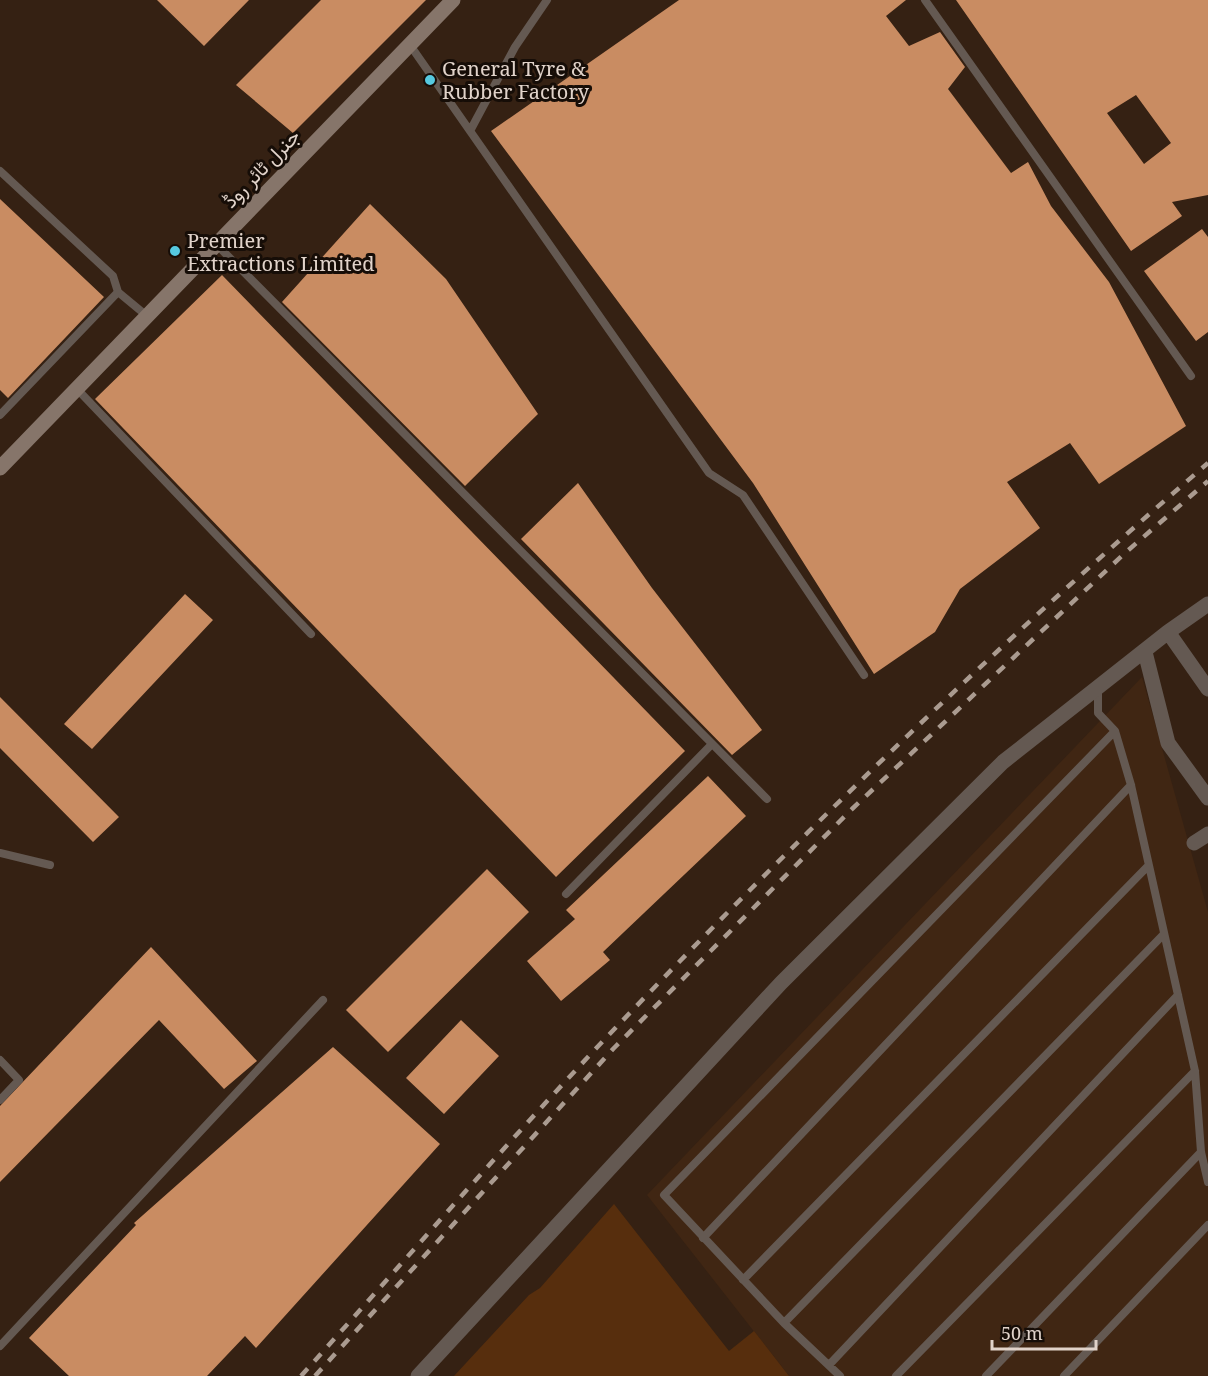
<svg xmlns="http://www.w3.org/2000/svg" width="1208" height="1376" font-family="'Noto Serif',Vazirmatn,serif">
	<rect width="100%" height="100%" fill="#352113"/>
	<!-- built -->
	<path fill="#402613" d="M1142 677 1208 912V1376H789L647 1195Z"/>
	<!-- green -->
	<path fill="#572e0d" d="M614 1204 729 1351 754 1331 789 1376H454L529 1295 540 1288Z"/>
	<!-- building -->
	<path fill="#c98c62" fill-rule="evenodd" d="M157 0H249L204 46Z
		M321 0H426L293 133 236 85Z
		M679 0H906L886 16 909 46 940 32 965 67 948 89 1011 173 1028 162 1051 206 1109 282 1186 426 1099 484 1070 443 1007 482 1040 528 960 589 935 632 874 674 753 483 491 131Z
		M956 0H1208V195L1172 202 1182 216 1131 251ZM1136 95 1171 143 1144 164 1107 113Z
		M0 199 104 297 8 398 0 390Z
		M370 204 446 279 538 414 465 486 282 302Z
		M1202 229 1208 237V332L1196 341 1144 271Z
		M222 275 685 751 556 877 95 399Z
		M578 483 652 588 762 730 732 755 521 539Z
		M185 594 213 620 92 749 64 724Z
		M0 697 119 817 93 842 0 748Z
		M708 776 746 816 603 952 610 960 561 1001 527 961 575 919 566 910Z
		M487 869 529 912 388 1052 346 1010Z
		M151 947 257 1061 224 1089 159 1020 0 1182V1106Z
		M461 1020 499 1056 444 1114 406 1078Z
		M333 1047 440 1144 256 1348 245 1336 207 1376H69L29 1338 136 1225 134 1223Z"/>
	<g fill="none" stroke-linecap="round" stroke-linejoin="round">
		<!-- lane -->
		<path stroke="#645952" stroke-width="8" d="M925 0 1191 376
			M410 45 709 473 743 495 864 675
			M470 131 515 47 547 0
			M0 171 113 276 118 292 147 316
			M216 244 767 799
			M77 389 311 634
			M0 415 118 292
			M1098 688V713L1115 731 1131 785 1195 1071 1201 1152 1208 1182
			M0 853 50 865
			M566 894 712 744
			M0 1060 19 1080 0 1100
			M703 1238 1131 785
			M743 1280 1148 866
			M784 1323 1163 935
			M0 1346 323 1000
			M829 1365 1178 995
			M840 1376 784 1323 664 1195 1115 731
			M896 1376 1195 1071
			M986 1376 1201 1152
			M1064 1376 1208 1225"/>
		<!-- street -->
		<path stroke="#645952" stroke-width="15" d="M1168 632 1208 689
			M1145 652 1168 743 1208 798
			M1194 843 1208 834
			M418 1376 781 983 1003 762 1168 632 1208 604"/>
		<!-- secondary -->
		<path stroke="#86756a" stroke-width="15" d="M0 468 453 0"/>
		<!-- rail -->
		<path stroke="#aa9b90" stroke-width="4.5" stroke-dasharray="10 10" stroke-linecap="butt" d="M301 1376C402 1264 501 1149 604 1040 796 838 998 644 1208 463
			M315 1376 614 1048 852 809 1125 553 1208 481"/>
	</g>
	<!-- markers -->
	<g fill="#56c9e0" stroke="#160d07" stroke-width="2">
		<circle cx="430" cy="80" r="6"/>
		<circle cx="175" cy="251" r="6"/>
	</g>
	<g text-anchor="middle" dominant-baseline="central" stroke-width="6" stroke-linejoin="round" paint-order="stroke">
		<!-- poi labels -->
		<g font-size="20" fill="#e1d3ca" stroke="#160d07" text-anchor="start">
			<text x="442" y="68">General Tyre &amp;<tspan x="442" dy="23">Rubber Factory</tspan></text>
			<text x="187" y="240">Premier<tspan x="187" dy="23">Extractions Limited</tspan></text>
		</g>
		<!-- street labels -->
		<g font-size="20" fill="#e1d3ca" stroke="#160d07">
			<text transform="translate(261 168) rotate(-46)">جنرل ٹائر روڈ</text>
		</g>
	</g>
	<!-- scale -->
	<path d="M992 1340v9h104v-9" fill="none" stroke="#e1d3ca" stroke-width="3"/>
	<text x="1001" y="1340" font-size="18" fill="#e1d3ca" stroke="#160d07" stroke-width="4.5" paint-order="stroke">50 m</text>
</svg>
